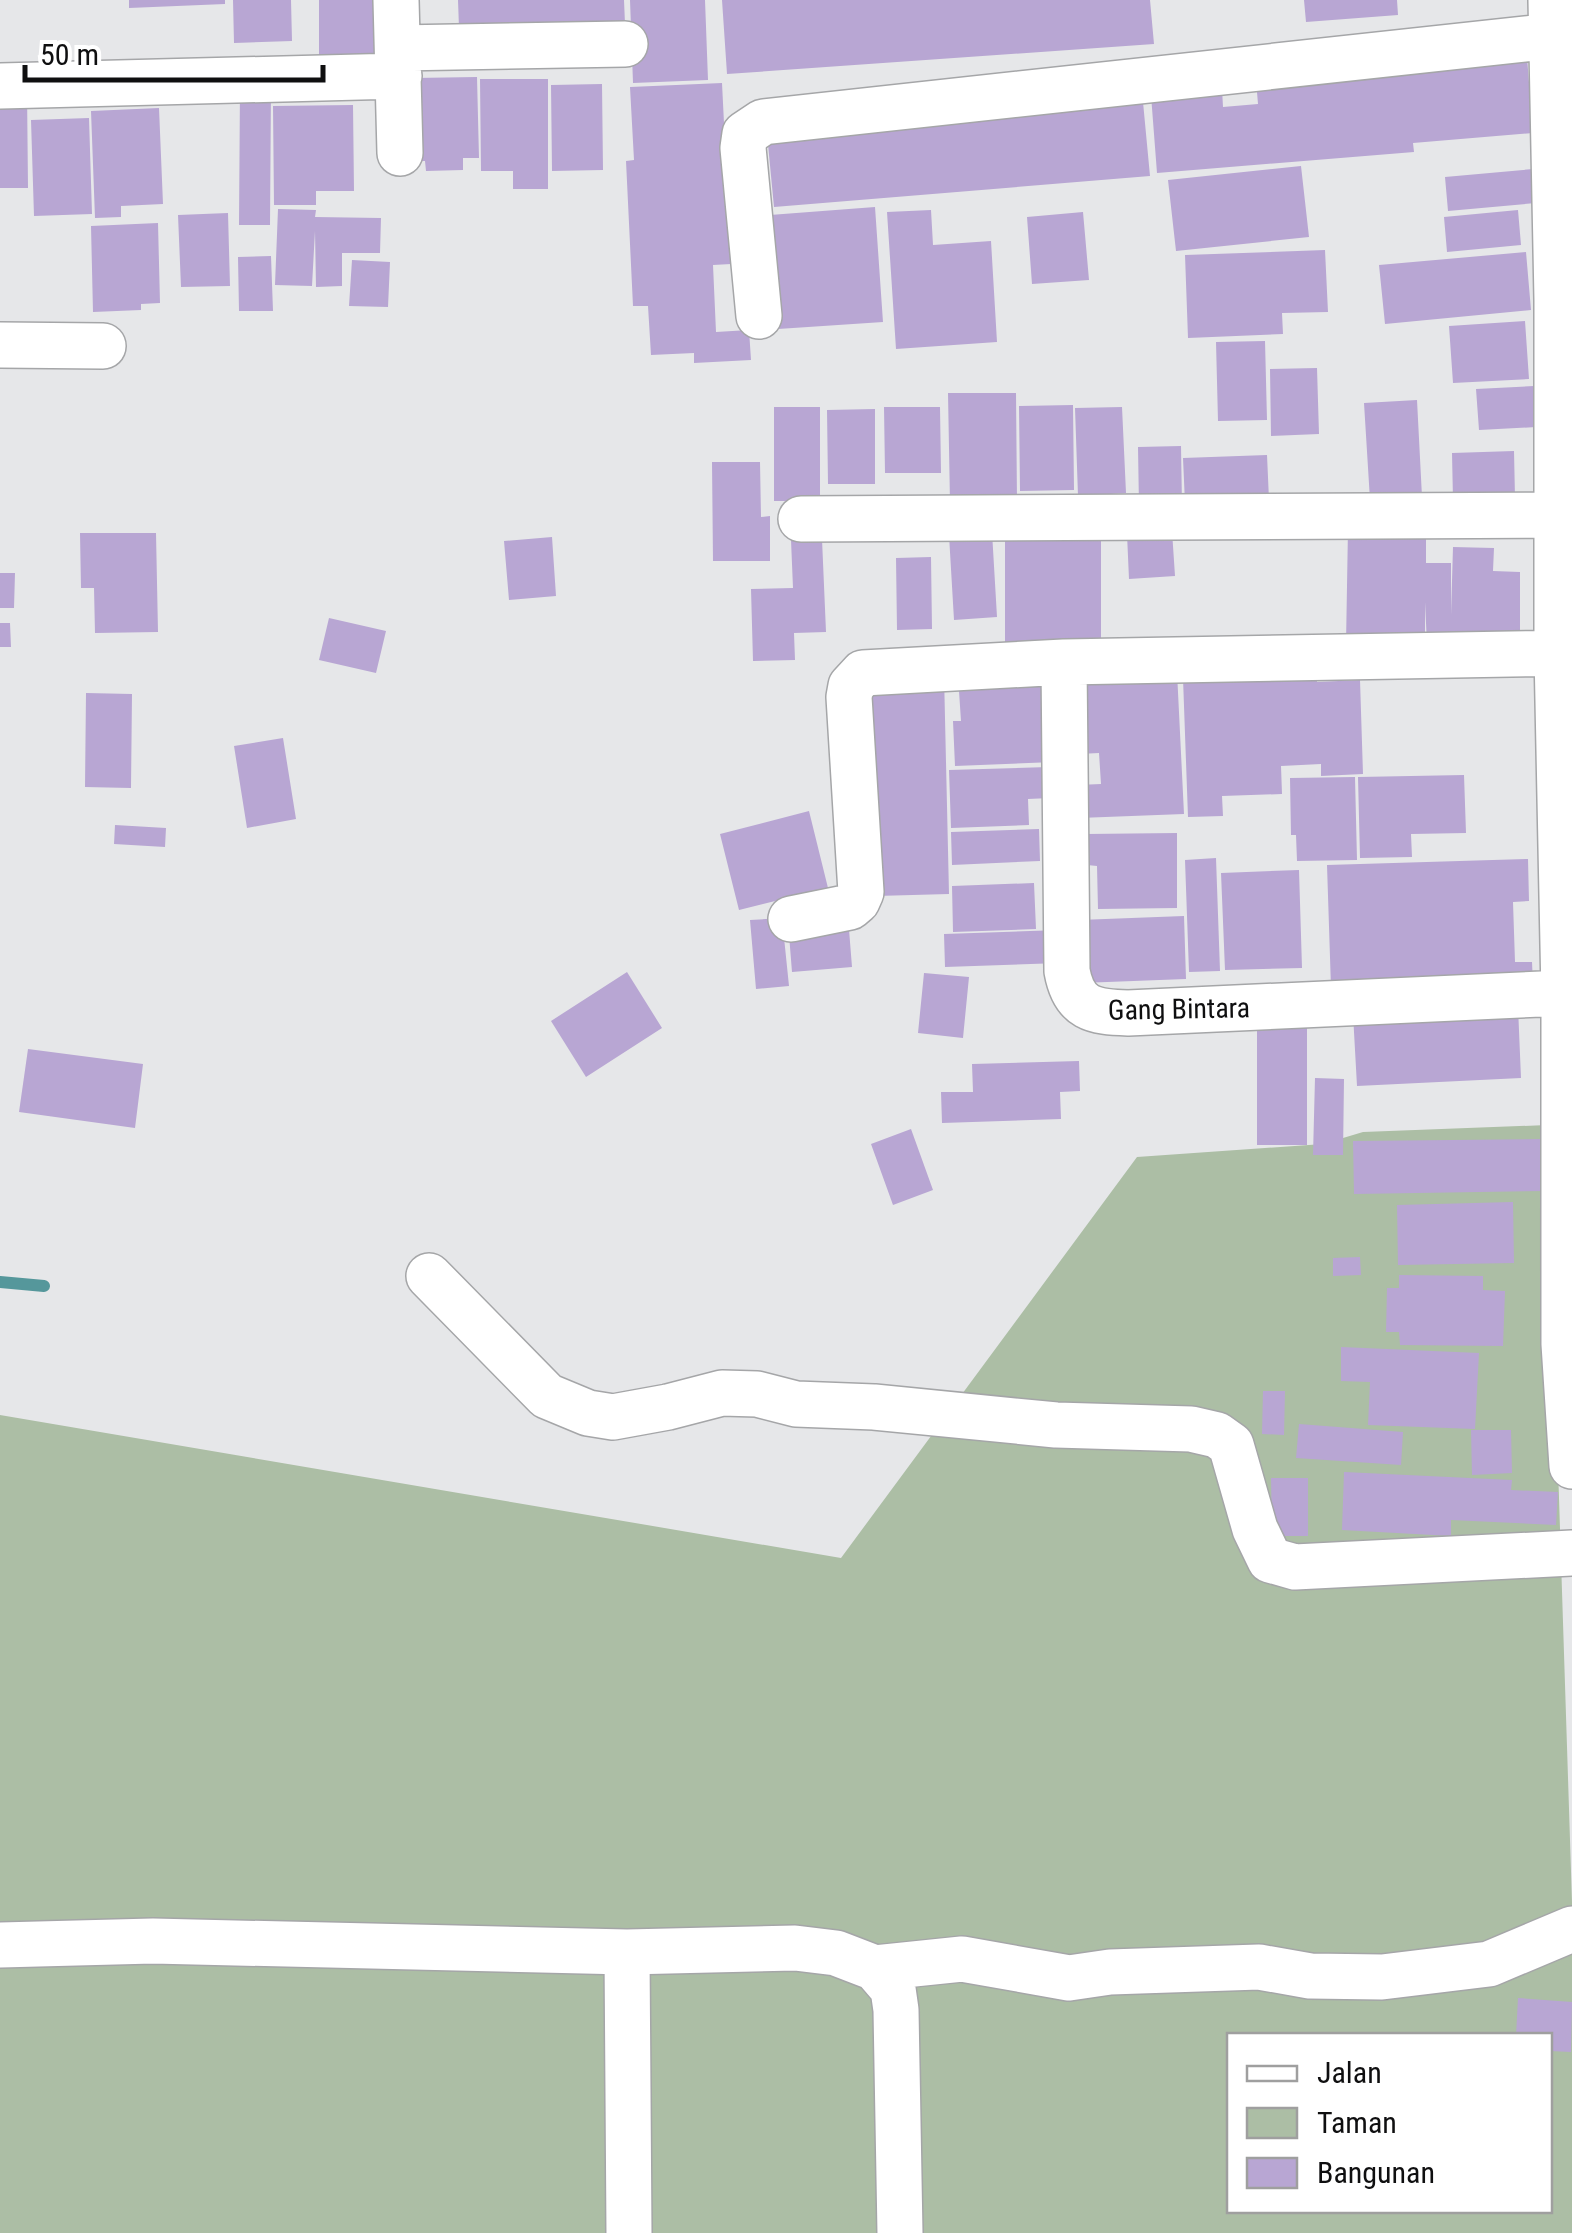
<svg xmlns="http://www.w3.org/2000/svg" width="1572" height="2233" font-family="'Roboto Condensed',sans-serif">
	<rect width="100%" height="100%" fill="#e6e7e9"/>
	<!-- green -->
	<path fill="#acbea5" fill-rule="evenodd" d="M1547 1125 1572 1902V2233H0V1415L841 1558 1137 1157 1323 1144 1363 1132ZM1230 2036H1550V2210H1230Z"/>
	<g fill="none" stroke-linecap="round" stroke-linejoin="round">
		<!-- stream -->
		<path stroke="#55979b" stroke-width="12" d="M0 1282 44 1286"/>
	</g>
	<!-- building -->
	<path fill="#b8a6d3" d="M129 0H225V4L129 8Z
		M233 0H291L292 41 234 43Z
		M319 0H386L387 60 319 61Z
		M458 0H624L625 24 459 28Z
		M630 0H705L708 80 633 83Z
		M722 0H1150L1154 44 727 74Z
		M1304 0H1397L1398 15 1306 22Z
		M1527 57 1533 133 1413 143 1414 152 1157 173 1151 95 1222 89 1223 107 1258 104 1256 80Z
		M477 77 479 158H463V170L426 171 425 161H415L414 78Z
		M480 79H548V189H513V171H481Z
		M722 83 731 264 713 265 716 332 749 330 751 360 694 363V353L651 355 648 306H633L626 161 634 160 630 87Z
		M602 84 603 170 552 171 551 85Z
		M240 86H271L270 225H239Z
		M0 90H27L28 188H0Z
		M1143 102 1150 176 774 207 767 134Z
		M353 105 354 191H316V205H274L273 106Z
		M159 108 163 204 121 206V217L95 218 91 111Z
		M89 118 92 214 34 216 31 120Z
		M1301 166 1309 237 1176 251 1168 180Z
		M1533 169 1536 203 1448 211 1445 177Z
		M875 207 883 322 778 329 770 215Z
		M278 209 316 210 315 217 381 218 380 253H342V286L316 287 315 231 312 286 275 285Z
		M931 210 933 245 991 241 997 342 896 349 887 212Z
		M1518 210 1521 245 1447 252 1444 217Z
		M1083 212 1089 280 1032 284 1027 217Z
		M228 213 230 286 181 287 178 215Z
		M158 223 160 303 141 304V310L93 312 91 226Z
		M1325 250 1328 312 1282 313 1283 334 1188 338 1185 255Z
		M1526 252 1531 310 1385 324 1379 265Z
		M271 256 273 311H239L238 257Z
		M352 260 390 262 388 307 349 306Z
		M1525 321 1529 379 1453 383 1449 326Z
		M1265 341 1267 420 1218 421 1216 342Z
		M1317 368 1319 434 1271 436 1270 369Z
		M1534 386 1536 427 1479 430 1476 389Z
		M948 393H1016L1017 502 950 503Z
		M1417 400 1422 497 1370 500 1364 403Z
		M1073 405 1074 490 1020 491 1019 406Z
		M774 407H820V501H774Z
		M884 407H940L941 473H885Z
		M1122 407 1126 493 1078 496 1075 408Z
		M875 409V484H828L827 410Z
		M1181 446 1182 506 1139 507 1138 447Z
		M1514 451 1515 498 1453 500 1452 453Z
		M1267 455 1269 500 1185 503 1183 458Z
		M712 462H760L761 517 770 516V561H713Z
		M1348 528 1426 529V563H1451V615L1453 547 1494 548 1493 571 1520 572V642L1427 644 1425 602V646L1346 644Z
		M1005 530H1101V644L1005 645Z
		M1172 531 1175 576 1129 579 1127 534Z
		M992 532 997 617 954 620 949 535Z
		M80 533H156L158 632 95 633 94 588H81Z
		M552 537 556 596 509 600 504 541Z
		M822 539 826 632 794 633 795 660 753 661 751 589 793 588 791 540Z
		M931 557 932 629 897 630 896 558Z
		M0 573H15L14 608H0Z
		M329 618 386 631 376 673 319 660Z
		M0 623H10L11 647H0Z
		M1050 672 1054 762 955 766 953 721H961L958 676Z
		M1177 672 1184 814 1079 818 1078 785 1101 784 1099 753 1079 754 1076 676Z
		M1316 673 1317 682 1360 680 1363 774 1321 776V764L1281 766 1282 794 1222 796 1223 816 1188 817 1183 678Z
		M944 674 949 894 876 896 871 676Z
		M86 693 132 694 131 788 85 787Z
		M283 738 296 819 247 828 234 746Z
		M1049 767 1050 798 1028 799 1029 825 951 828 949 770Z
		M1464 775 1466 833 1411 834 1412 857 1360 858 1358 777Z
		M1355 777 1357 860 1297 861 1296 835H1291L1290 778Z
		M809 811 828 888 739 910 720 834Z
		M115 825 166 828 165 847 114 844Z
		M1039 829 1040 861 952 865 951 832Z
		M1177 833V908L1098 909 1097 866 1087 865 1086 834Z
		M1216 858 1220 971 1189 972 1185 860Z
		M1528 859 1529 901 1513 902 1515 962H1532L1533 984 1331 988 1327 865Z
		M1299 870 1302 968 1225 970 1221 873Z
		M1034 883 1036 929 953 932 952 886Z
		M1184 916 1186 979 1081 983 1079 920Z
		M848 917 852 967 792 972 788 922Z
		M782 918 789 986 756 989 750 920Z
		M1059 930 1060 963 945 967 944 934Z
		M627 972 662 1028 586 1077 551 1021Z
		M924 973 969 977 963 1038 918 1033Z
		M1518 1007 1521 1078 1357 1086 1353 1014Z
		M1257 1022H1307V1145H1257Z
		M28 1049 143 1064 135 1128 19 1112Z
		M1079 1061 1080 1091 1060 1092 1061 1119 942 1123 941 1092H973L972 1064Z
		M1315 1078 1344 1079 1343 1155H1313Z
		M911 1129 933 1190 893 1205 871 1144Z
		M1544 1139 1545 1191 1354 1194 1353 1141Z
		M1513 1202 1514 1263 1398 1265 1397 1205Z
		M1360 1257 1361 1275 1333 1276V1258Z
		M1399 1275 1483 1276V1290L1505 1291 1503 1346 1400 1345 1399 1332H1386L1387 1288H1399Z
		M1341 1347 1479 1353 1475 1429 1368 1425 1370 1382 1341 1381Z
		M1263 1391H1285L1284 1435 1262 1434Z
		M1299 1424 1403 1432 1401 1465 1296 1458Z
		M1471 1430H1511L1512 1473 1472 1475Z
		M1344 1472 1512 1480 1511 1490 1558 1492 1556 1525 1451 1520V1536L1342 1530Z
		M1271 1478H1308V1536H1272Z
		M1518 1998 1572 2002 1571 2052 1550 2051V2036H1516Z"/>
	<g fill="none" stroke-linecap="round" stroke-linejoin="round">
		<!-- minor casing -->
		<g stroke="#a5a6a8" stroke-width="48">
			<path id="minor" d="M396 0 400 153
				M1551 0 1557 300V653L1564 993V1344L1572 1466
				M399 48 625 44
				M0 86 399 76
				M759 316 743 148 745 134 763 122 1552 36
				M0 345 103 346
				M801 519 1557 515
				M1064 662 1067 971C1074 1009 1093 1012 1128 1013L1564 993
				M791 919 850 907 857 901 861 892 849 697 851 686 863 673 1064 662 1572 653
				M429 1276 547 1396 588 1413 613 1417 668 1407 722 1393 757 1394 796 1404 874 1407 1056 1425 1191 1429 1217 1435 1231 1445 1255 1529 1270 1560 1295 1567 1572 1553
				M0 1945 153 1941 627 1952 795 1948 836 1953 875 1968 962 1959 1069 1978 1110 1972 1259 1967 1310 1976 1382 1977 1489 1964 1572 1929
				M627 1952 629 2233
				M875 1968 893 1989 896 2010 900 2233"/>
		</g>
		<!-- minor -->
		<use href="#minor" stroke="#fff" stroke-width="45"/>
	</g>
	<g text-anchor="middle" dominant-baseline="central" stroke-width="9" stroke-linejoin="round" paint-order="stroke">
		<!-- street labels -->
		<g font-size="28" fill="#0f0f10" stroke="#fff">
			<text transform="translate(1179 1009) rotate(-1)">Gang Bintara</text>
		</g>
	</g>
	<!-- legend -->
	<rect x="1227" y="2033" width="325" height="180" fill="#ffffff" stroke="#9f9f9f" stroke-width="2.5"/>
	<rect x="1247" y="2066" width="50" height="15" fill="#ffffff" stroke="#9f9f9f" stroke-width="2.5"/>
	<text x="1317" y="2083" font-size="30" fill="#0f0f10">Jalan</text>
	<rect x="1247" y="2108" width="50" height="30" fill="#acbea5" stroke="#9f9f9f" stroke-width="2.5"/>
	<text x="1317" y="2133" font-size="30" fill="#0f0f10">Taman</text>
	<rect x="1247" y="2158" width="50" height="30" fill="#b8a6d3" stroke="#9f9f9f" stroke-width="2.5"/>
	<text x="1317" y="2183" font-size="30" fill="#0f0f10">Bangunan</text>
	<!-- scale -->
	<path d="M25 65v15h298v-15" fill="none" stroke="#0f0f10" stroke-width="5"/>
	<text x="40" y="65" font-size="30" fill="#0f0f10" stroke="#ffffff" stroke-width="8" paint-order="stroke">50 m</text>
</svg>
